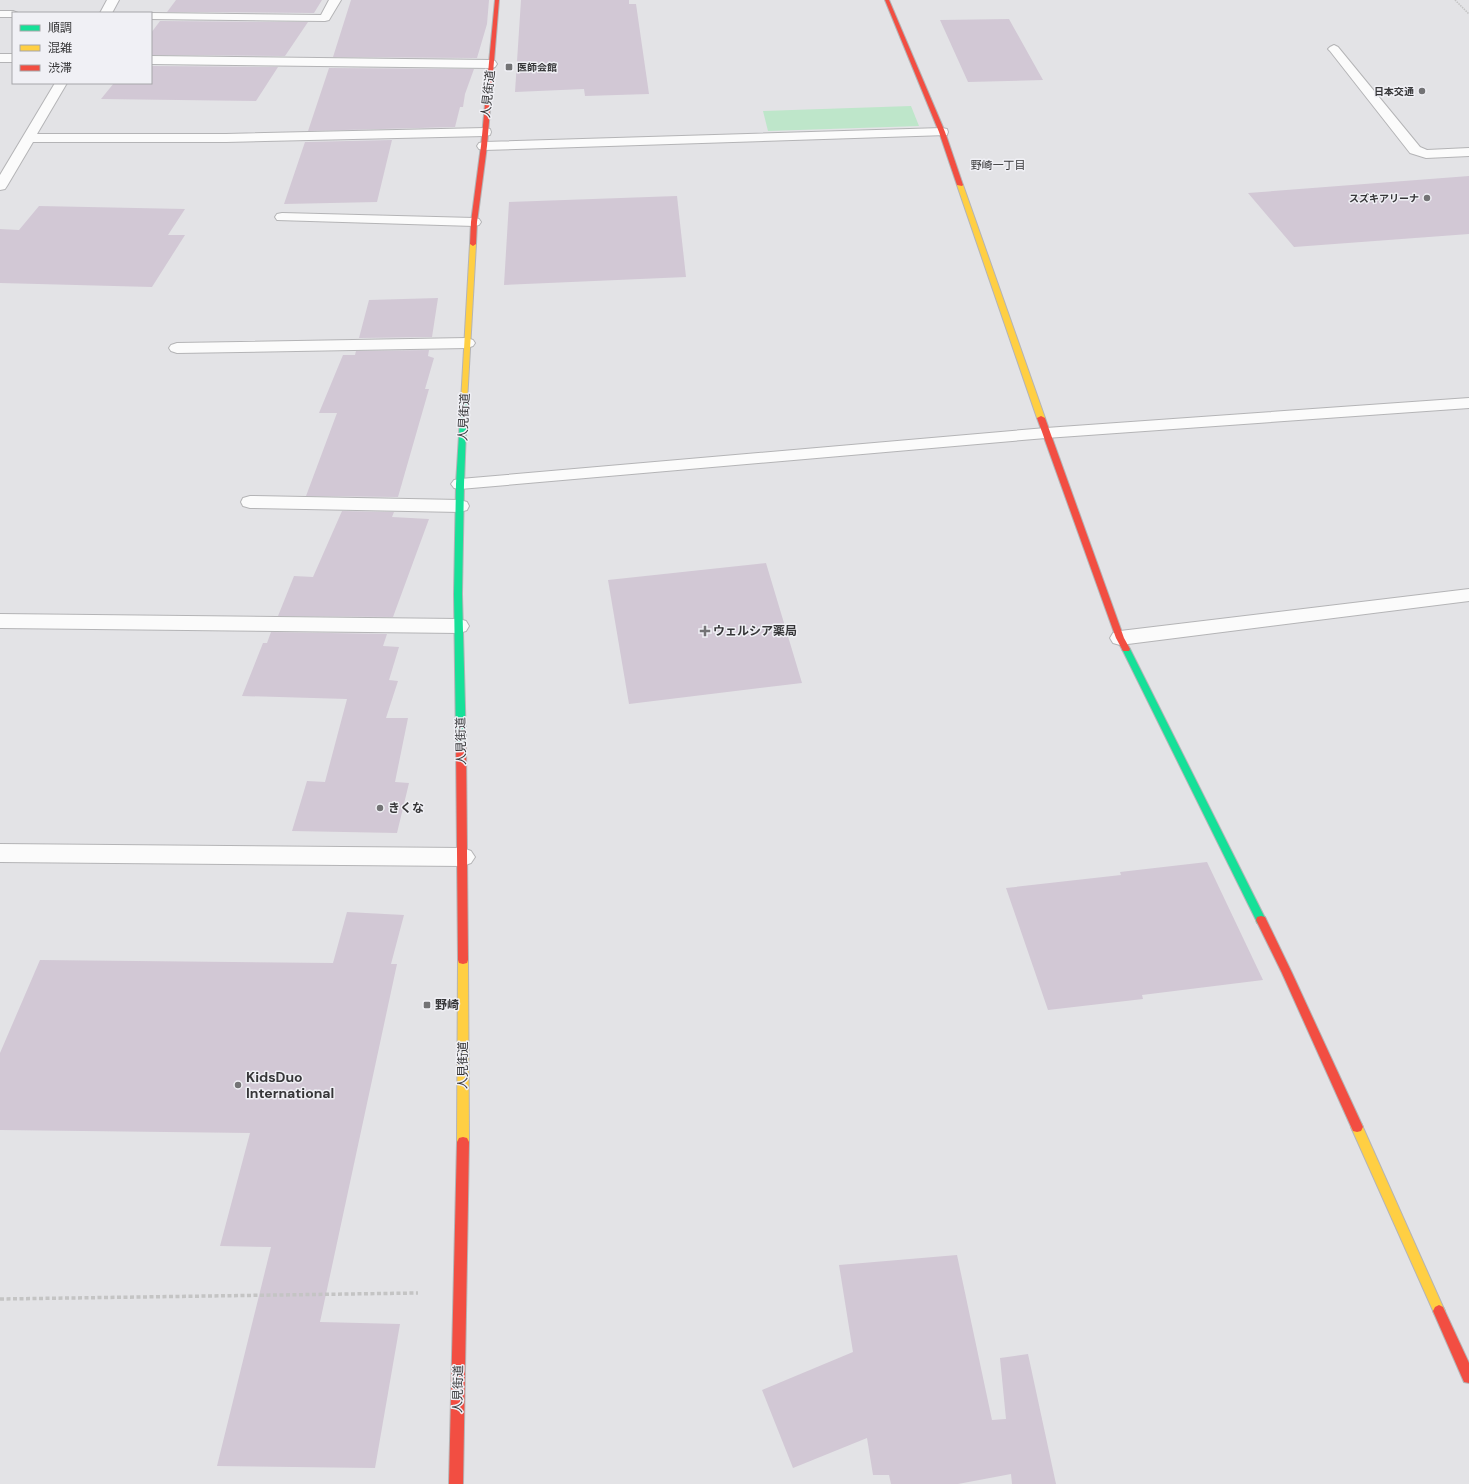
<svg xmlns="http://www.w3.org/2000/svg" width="1469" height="1484" font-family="'DM Sans','Noto Sans JP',sans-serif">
	<rect width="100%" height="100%" fill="#e3e3e6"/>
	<!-- green -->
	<path fill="#bee6ca" d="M911 106 919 126 768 131 763 111Z"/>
	<!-- building -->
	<path fill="#d2c8d5" d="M176 0H322L314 13 167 12Z
		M351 0H489L487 24 477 58 333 57Z
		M521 0H629V4H636L649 94 585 96 584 89 515 92Z
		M1009 19 1043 80 968 82 940 20Z
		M160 21 308 22 285 56 151 55V33Z
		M151 66 278 67 256 101 101 99 114 83H151Z
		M329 68 474 69 465 94 463 107H460L455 127 308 131Z
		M392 140 377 202 284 204 305 142Z
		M1469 176V234L1294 247 1248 193Z
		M677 196 686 277 504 285 509 202Z
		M39 206 185 209 168 235H185L152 287 0 283V229L19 230Z
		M438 298 432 337 359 338 369 300Z
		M429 350 428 356 434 358 425 389H429L398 497 306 496 337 413H319L343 355H355L356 351Z
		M342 511 394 512 392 517 429 519 393 617 278 616 294 576 313 577Z
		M766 563 802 683 629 704 608 580Z
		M271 632 387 634 383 646 399 647 389 680 398 681 386 718H408L395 782 409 783 397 833 292 831 307 781 325 782 347 699 242 696 263 643H267Z
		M1207 862 1263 980 1142 995 1143 999 1048 1010 1006 888 1121 875 1120 872Z
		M347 912 404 915 391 964H397L320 1322 400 1324 375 1468 217 1466 271 1247 220 1246 250 1133 0 1130V1053L40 960 333 963Z
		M957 1255 992 1420 1006 1419 1000 1358 1028 1354 1056 1484H1012L1011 1474 958 1484H891L889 1475H873L867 1438 793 1468 762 1390 853 1352 839 1265Z"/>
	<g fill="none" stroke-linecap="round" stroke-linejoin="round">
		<!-- lane casing -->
		<g stroke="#b4b4b6" stroke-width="2">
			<path id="lane" d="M329 0H341L329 20 325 21 151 19V13H149H151L321 15Z
				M0 11H13L18 13H13V17H0Z
				M1334 45 1338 47 1420 147 1427 150 1469 148V156L1426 158 1410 153 1330 51 1328 49 1330 47Z
				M0 54H13V62H0Z
				M151 56 491 60 495 61 497 64 495 67 491 68 151 64Z
				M282 213 474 218 479 219 481 222 479 225 474 226 277 220 275 217 277 214Z
				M467 338 473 340 475 343 473 346 467 348 177 353 171 351 169 348 171 345 177 343Z
				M250 496 460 500 467 502 469 506 467 510 460 512 250 508 243 506 241 502 243 498Z
				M0 614 459 619 466 621 469 626 466 631 459 633 0 628Z"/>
		</g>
		<!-- street casing -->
		<g stroke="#b4b4b6" stroke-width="2">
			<path id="street" d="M107 0H119L112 13H100Z
				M55 83H67L37 134H226L485 128 490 129 491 132 490 135 485 136 226 142H33L7 186 5 189 0 190V175Z
				M942 128 947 129 948 132 947 135 484 150 479 149 477 146 479 143 484 142Z
				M1469 398V408L1046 438 460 489 454 488 451 484 454 480 460 479 1046 428Z
				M1469 589V601L1120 645 1113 643 1110 638 1113 633 1120 631Z
				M0 844 463 848 471 851 475 857 471 863 463 866 0 862Z"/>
		</g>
		<!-- fast casing -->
		<g stroke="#b4b4b6" stroke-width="2">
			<path id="fast" d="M464 400 467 402 464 484 462 594 466 744 461 747 456 744 454 594 456 484 461 402Z
				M1126 646 1130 649 1266 920 1265 923 1261 924 1257 923 1256 920 1122 649Z"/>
		</g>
		<!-- slow casing -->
		<g stroke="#b4b4b6" stroke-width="2">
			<path id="slow" d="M958 184 963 185 1045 418 1043 419H1039L1037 418 957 185Z
				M473 242 476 244 467 402 464 404 461 402 470 244Z
				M463 956 467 957 468 960 469 1142 467 1146 463 1147 459 1146 457 1142 458 960 459 957Z
				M1357 1122 1361 1123 1443 1307 1445 1311 1443 1315 1439 1317 1435 1315 1351 1127 1353 1123Z"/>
		</g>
		<!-- jam casing -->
		<g stroke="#b4b4b6" stroke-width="2">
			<path id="jam" d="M495 0H499L487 146 477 222 476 244 473 246 470 244 471 222 481 146Z
				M885 0H889L945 132 963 185 962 186 957 185 939 132Z
				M1041 416 1045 418 1124 638 1130 649 1129 651H1123L1116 638 1037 418Z
				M461 741 466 744 468 960 467 963 463 964 459 963 458 960 456 744Z
				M1261 916 1265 917 1292 973 1363 1127 1361 1131 1357 1132 1353 1131 1282 973 1256 920 1257 917Z
				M463 1137 467 1138 469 1142 463 1484H449L457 1142 459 1138Z
				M1439 1305 1443 1307 1469 1363V1383L1464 1382 1433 1311 1435 1307Z"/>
		</g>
		<!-- path-far1 -->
		<path stroke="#c4c4c4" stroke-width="1.5" stroke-dasharray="1.5 1" stroke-linecap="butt" d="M1455 0 1469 14"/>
		<!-- path -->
		<path stroke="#c4c4c4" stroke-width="3.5" stroke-dasharray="4 2.5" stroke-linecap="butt" d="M0 1299 418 1293"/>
		<!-- lane -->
		<use href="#lane" fill="#fbfbfb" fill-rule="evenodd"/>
		<!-- street -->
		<use href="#street" fill="#fbfbfb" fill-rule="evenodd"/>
		<!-- fast -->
		<use href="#fast" fill="#16e098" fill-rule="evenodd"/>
		<!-- slow -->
		<use href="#slow" fill="#ffcf43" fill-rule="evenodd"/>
		<!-- jam -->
		<use href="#jam" fill="#f24e42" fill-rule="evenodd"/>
	</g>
	<!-- markers -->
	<g fill="#737375" stroke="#f0f0f5" stroke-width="1.5">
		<rect x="505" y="63" width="8" height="8" rx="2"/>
		<circle cx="1422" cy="91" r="4"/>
		<circle cx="1427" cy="198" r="4"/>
		<path d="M703 625h4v4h4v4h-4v4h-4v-4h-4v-4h4z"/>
		<circle cx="380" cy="808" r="4"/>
		<rect x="423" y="1001" width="8" height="8" rx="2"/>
		<circle cx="238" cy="1085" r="4"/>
	</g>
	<g text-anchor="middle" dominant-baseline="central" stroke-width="3" stroke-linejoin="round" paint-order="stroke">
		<!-- far-poi labels -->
		<g font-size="10" font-weight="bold" fill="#363638" stroke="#f0f0f5" text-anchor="end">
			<text x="517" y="67" text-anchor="start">医師会館</text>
			<text x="1414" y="91">日本交通</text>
			<text x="1419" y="198">スズキアリーナ</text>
		</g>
		<!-- far-neighbourhood labels -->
		<g font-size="11" fill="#363638" stroke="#f0f0f5">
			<text x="998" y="165">野崎一丁目</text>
		</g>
		<!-- street labels -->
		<g font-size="12" fill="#363638" stroke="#f0f0f5">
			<text transform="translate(488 94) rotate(-84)">人見街道</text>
			<text transform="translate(464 417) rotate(-87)">人見街道</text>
			<text transform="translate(461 741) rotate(-91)">人見街道</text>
			<text transform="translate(463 1065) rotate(-90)">人見街道</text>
			<text transform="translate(458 1389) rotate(-89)">人見街道</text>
		</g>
		<!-- poi labels -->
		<g font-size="12" font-weight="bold" fill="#363638" stroke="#f0f0f5" text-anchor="start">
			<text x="713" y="631">ウェルシア薬局</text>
			<text x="388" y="808">きくな</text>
			<text x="435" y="1005">野崎</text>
		</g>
		<!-- near-poi labels -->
		<g font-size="14" font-weight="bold" fill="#363638" stroke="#f0f0f5" text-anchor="start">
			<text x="246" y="1077">KidsDuo<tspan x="246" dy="16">International</tspan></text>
		</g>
	</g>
	<!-- legend -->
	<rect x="12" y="12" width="140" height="72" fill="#f0f0f5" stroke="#a6a6a9"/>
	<rect x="20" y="25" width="20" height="6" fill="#16e098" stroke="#a6a6a9"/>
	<text x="48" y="32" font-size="12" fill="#363638">順調</text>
	<rect x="20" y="45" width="20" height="6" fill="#ffcf43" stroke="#a6a6a9"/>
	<text x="48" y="52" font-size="12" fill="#363638">混雑</text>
	<rect x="20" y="65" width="20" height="6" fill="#f24e42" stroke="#a6a6a9"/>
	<text x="48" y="72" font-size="12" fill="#363638">渋滞</text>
</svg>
